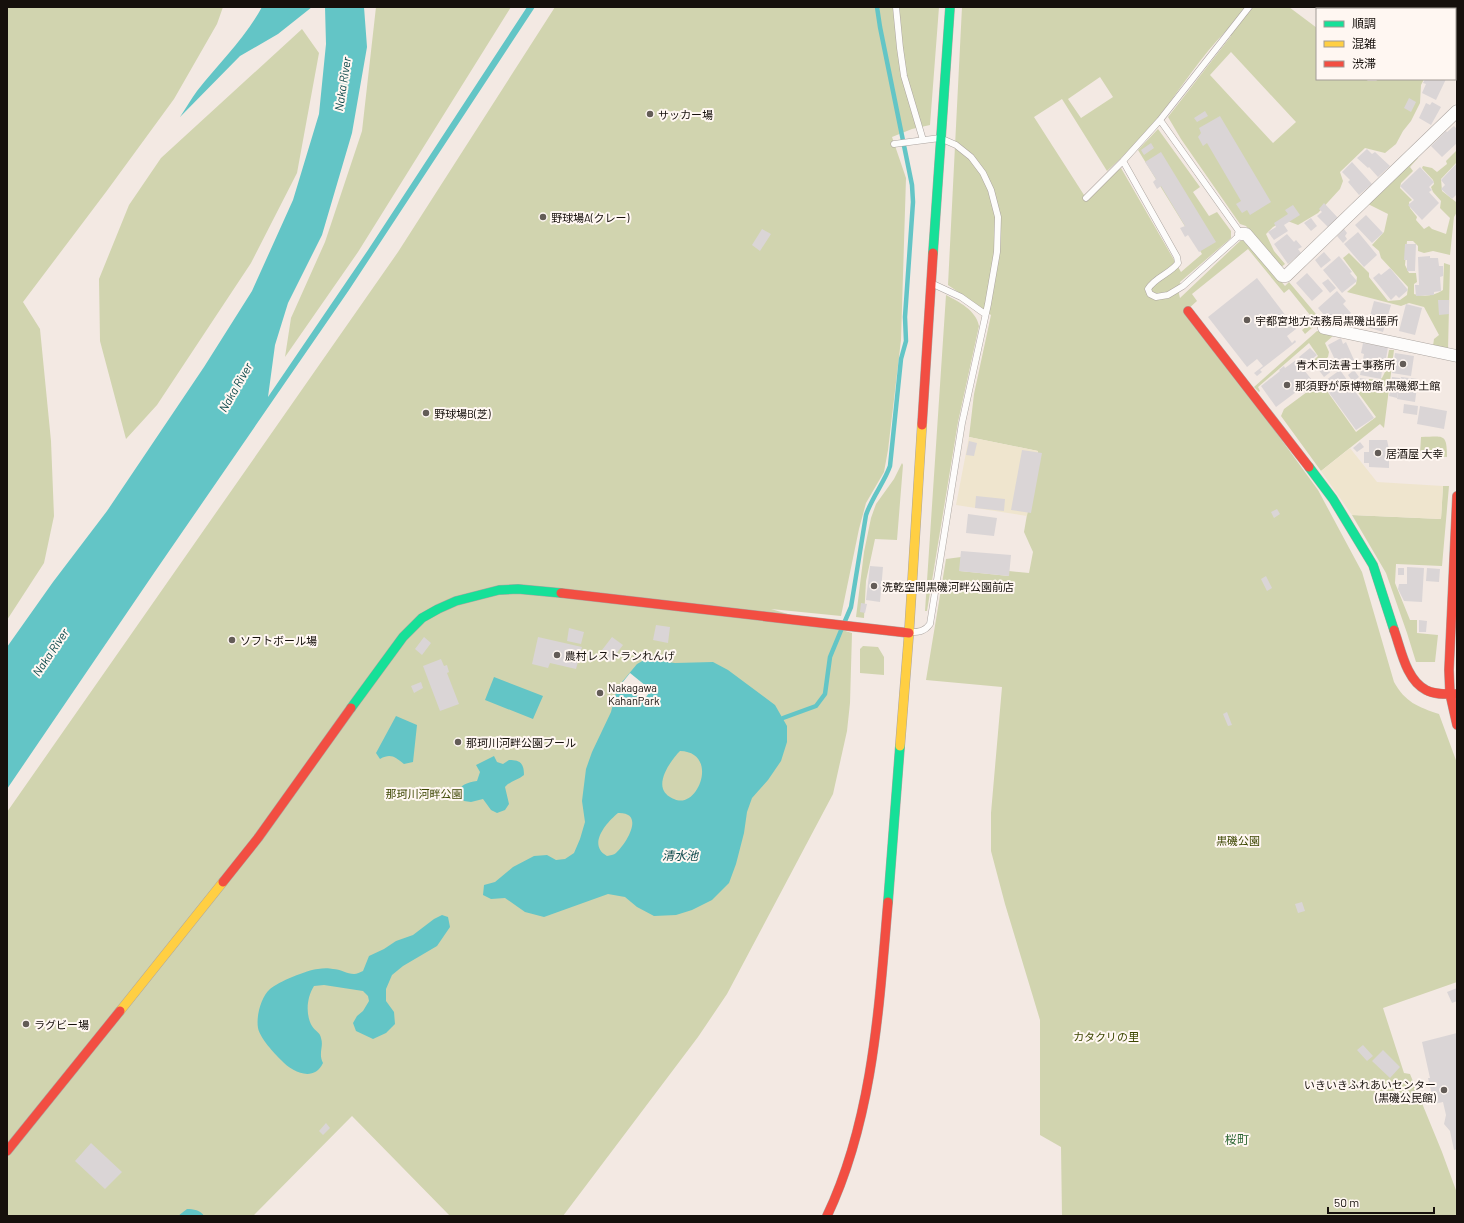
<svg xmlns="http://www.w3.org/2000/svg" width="1464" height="1223" font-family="Barlow,'Noto Sans JP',sans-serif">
	<rect width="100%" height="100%" fill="#f3e9e3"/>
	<!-- green -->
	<path fill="#d1d4af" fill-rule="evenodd" d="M7 7H223L217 24 174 99 106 192 23 302 40 329 51 441 54 516 44 563 7 620Z
		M376 7H511L358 252 285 357 291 318 325 242 362 131Z
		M555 7H939L930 125 912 129 892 137 906 178 901 340 888 450 884 472 866 503 859 529 841 616 771 609 852 633 850 703 847 731 833 794 727 994 698 1037 563 1216H450L352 1116 253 1216H7V812L398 252Z
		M962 7H1289L1317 28V79H1365L1368 81H1376L1379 79H1424L1421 85 1420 103 1411 121 1403 131 1396 144 1385 153 1365 148 1340 172 1343 181 1340 189 1318 213 1298 225 1285 220 1273 227 1266 234 1274 251 1285 264 1280 268 1246 226 1240 224 1181 139 1168 117 1231 36 1226 31C1201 56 1182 87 1160 115 1144 135 1126 154 1107 171L1062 99 1034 117 1084 195 1121 168 1181 272 1202 254 1138 150 1158 129 1200 187 1193 192 1209 216 1217 212 1231 231V238L1180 282 1179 294 1180 298 1240 241 1244 240 1249 244 1285 286 1289 282 1321 320 1305 334 1302 330 1314 320 1289 289 1284 293 1248 249 1192 294 1197 301 1187 310 1318 490 1362 572 1394 682C1405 702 1418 707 1439 714L1457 763V982L1383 1008 1403 1070 1404 1073 1410 1074 1442 1152 1457 1193V1216H1062L1061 1147 1040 1135V1020L1005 904 991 851V813L1002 687 926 680 946 559 961 557 960 571 1009 576V571L1029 573 1033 552 1024 532 1038 451 969 437 974 394 991 315 948 285ZM1231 52 1296 122 1273 143 1210 75ZM1100 77 1113 97 1081 118 1068 99Z
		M1419 7H1457V48L1455 53 1457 55V73H1455V9H1417Z
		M302 29 319 53 297 173 251 263 157 405 126 439 100 341 99 279 129 205 161 158Z
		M1456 151 1457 162 1441 179 1442 191 1456 202 1457 201V212L1454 217 1450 255 1433 251 1424 253 1418 251V246L1413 241H1407L1405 265 1409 273H1416L1417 282 1414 284V294C1424 297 1434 296 1443 290L1444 263 1450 265 1448 350 1433 346 1434 339 1439 335 1424 307 1409 303 1401 306 1347 292 1356 284 1357 277 1343 258 1349 253 1369 273V277L1388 301 1400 300 1407 295 1408 287 1381 258 1379 251 1372 245 1384 232 1388 214 1368 204 1416 157 1418 158 1410 167 1413 171 1401 183 1400 188 1412 200 1409 202 1410 208 1417 217 1416 220 1424 229 1429 226 1432 229 1446 234 1450 218 1440 208 1441 201 1433 192 1431 187 1434 184 1433 180 1422 168 1423 166 1432 168 1437 172 1447 164 1446 161Z
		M946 295C959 302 976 310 979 326L958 422 927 611H925Z
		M1317 331 1334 335 1325 343 1329 352 1328 357 1315 368 1310 364 1318 356 1309 343 1258 387 1260 391 1259 392 1254 387Z
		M1389 350H1394L1384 428 1380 424 1321 471 1281 416 1284 409 1311 389 1316 388 1322 384 1356 432 1376 417 1357 391 1365 392 1368 389 1369 379 1378 380 1382 378 1385 372Z
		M1421 437C1443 437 1447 432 1447 457L1420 454Z
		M902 463 903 465 897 540 875 539 866 581 864 618 856 617 864 552 871 518 876 504 894 479Z
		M1443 486H1449L1442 566 1396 564 1395 583 1410 620H1417V633L1438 635 1435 662H1416L1407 633 1386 573 1352 515 1441 519Z
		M863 646 878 647 884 657V675L860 673V649Z"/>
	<!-- sand -->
	<path fill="#efe5ce" d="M969 437 1038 451 1027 516 956 505Z
		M1350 448 1377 482 1443 486 1441 519 1352 515 1321 471Z"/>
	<!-- water -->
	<path fill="#63c5c6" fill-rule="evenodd" d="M262 7H312L278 34 240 56 180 117C186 108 191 99 197 91 219 63 245 38 262 7Z
		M325 7H364L367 47 352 133 322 235 288 303 275 345 268 397 368 250 527 7H535L349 290 154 573 7 789V647L53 582 107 511 204 367 252 291 293 200 319 114 326 44Z
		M646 659 675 663 713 662 728 670 775 705 787 726V742L781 761 768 780 752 798 747 812 744 833 736 864 729 883 712 900 692 910 676 915 654 916 637 907 625 897 608 894 544 917 525 912 505 898 491 899 483 895 484 885 495 882 513 867 534 856 547 855 556 860 565 859 574 853 580 839 585 822 582 801 586 769 592 752 611 712 617 688 637 664ZM680 751C720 752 698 811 674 799 669 797 665 794 663 789 659 777 672 759 680 751ZM618 813C646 812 626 844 616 853 614 855 610 855 607 856 587 845 606 823 618 813Z
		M494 677 543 696 533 719 485 700Z
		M396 716 417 725 413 762 404 764C395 757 391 753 380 759L376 753Z
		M494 756 497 762 503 764 509 760C520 760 524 763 524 775 518 780 510 781 505 787L509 804 505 810 497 813 491 810 483 799 471 802 464 801C454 787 464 783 477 781L480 772 476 765Z
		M442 915 448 917 450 927 437 946 403 966 392 975 386 989V1001L394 1012 395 1024 386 1033 373 1039 356 1031 353 1023 357 1016 363 1011 369 1001 368 996 363 991 324 985 314 986C307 997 305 1014 312 1026 315 1031 320 1032 321 1038 324 1047 318 1053 323 1063 314 1082 293 1073 281 1060 274 1053 260 1038 258 1028 256 1016 261 997 270 989 278 982 307 970 318 969 323 968 329 968 333 969 340 969 347 974 354 974 357 974 360 972 363 971L369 956 384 949 396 941 413 935 434 919Z
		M187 1209C193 1209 201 1210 204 1216H178Z"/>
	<!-- pier -->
	<path fill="#f3e9e3" d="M630 673 651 690 644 700 622 683Z"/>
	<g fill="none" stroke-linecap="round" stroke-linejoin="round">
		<!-- stream -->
		<path stroke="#63c5c6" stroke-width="4.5" d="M845 621 851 607 866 515C872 497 884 483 890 466L901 359 906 341 905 317 913 202 912 185 880 27 877 7
			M783 718 816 706 825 694 830 657 842 628"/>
	</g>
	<!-- building -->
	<path fill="#dad5d6" d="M1337 7H1364L1363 9H1335Z
		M1388 7H1419L1417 9H1391Z
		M1425 79H1446L1436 100 1422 93 1426 84 1423 83Z
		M1409 98 1416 102 1411 112 1404 108Z
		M1432 102 1441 107 1431 125 1419 118 1426 103 1430 105Z
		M1205 111 1208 116 1197 122 1194 118Z
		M1220 116 1271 202 1250 215 1247 210 1242 213 1236 204 1241 201 1207 143 1203 146 1198 137 1201 133 1199 128Z
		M1454 126 1457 129V143L1442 157 1431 146 1446 131 1447 132Z
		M1151 143 1154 148 1144 155 1141 150Z
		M1367 149 1372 154 1375 152 1390 166 1378 177 1369 167 1368 168 1357 158Z
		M1161 152 1216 242 1199 252 1188 235 1185 237 1180 228 1185 226 1161 186 1157 189 1153 182 1156 179 1145 162Z
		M1352 162 1372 184 1359 195 1348 182 1350 180 1342 172Z
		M1457 163V194L1452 199 1441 189 1445 185 1441 180Z
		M1420 167 1434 182 1429 187 1432 190 1429 192 1439 203 1422 220 1408 205 1414 200 1400 186Z
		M1324 203 1338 218 1328 227 1317 216 1322 212 1319 209Z
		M1293 205 1300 215 1284 225 1288 231 1274 240 1268 232 1276 227 1274 223 1288 214 1285 210Z
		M1366 215 1383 233 1372 243 1355 225Z
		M1311 218 1317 226 1311 231 1304 223Z
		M762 229 771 234 760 251 752 245Z
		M1344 229 1347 233 1345 236 1347 239 1343 243 1337 236Z
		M1358 232 1377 255 1364 267 1344 244Z
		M1287 234 1294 242 1296 240 1302 247 1298 249 1301 253 1288 264 1274 244Z
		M1405 244H1416L1415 271H1407V260H1404Z
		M1324 252 1331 260 1321 268 1315 260Z
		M1339 256 1352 272 1350 273 1357 281 1342 293 1323 270Z
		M1430 256V258H1438L1439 266H1443V276L1440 277 1441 291 1434 292V295L1416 296 1415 285H1419L1418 257Z
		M1390 268 1408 290 1399 298 1396 295 1391 300 1373 278 1379 273 1381 275Z
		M1307 273 1323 291 1312 301 1296 283Z
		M1257 278 1296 329 1287 336 1292 343 1295 340 1296 342 1260 370 1262 372 1257 376 1254 373 1263 366 1257 359 1247 367 1208 317Z
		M1328 279 1336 288 1330 293 1322 283Z
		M1337 291 1346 301 1343 304 1351 313 1339 324 1335 320 1331 323 1318 308Z
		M1438 300H1449V314L1439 315Z
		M1374 301 1391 305 1383 332 1367 327Z
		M1406 304 1422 308 1415 335 1399 331Z
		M1341 338 1343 344 1346 342 1354 360 1351 361 1349 358 1337 364 1328 345Z
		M1363 343 1388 347 1384 370H1382L1381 379 1360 375 1364 354 1361 353Z
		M1310 348 1317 355 1305 365 1299 357Z
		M1395 353 1414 356 1411 376 1392 373Z
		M1296 360 1312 380 1276 407 1261 386 1280 371 1279 370 1284 366 1285 368Z
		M1328 362 1333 370 1324 377 1318 369Z
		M1340 370 1374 418 1356 430 1322 383Z
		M1354 370 1359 377 1353 382 1348 375Z
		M1392 377 1400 378 1397 398 1389 396Z
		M1401 377 1418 379 1415 402 1397 399Z
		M1360 378 1367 379 1366 391 1358 390Z
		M1404 404 1418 406 1417 415 1403 413Z
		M1420 406 1447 411 1444 429 1417 424Z
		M1369 440H1387L1389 449H1386V459H1389V468L1369 467V463H1364V452H1369Z
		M969 441 977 443 974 456 966 455Z
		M1360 442 1364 447 1357 452 1353 448Z
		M1022 450 1042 453 1031 513 1011 510Z
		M976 496 1005 499 1004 511 975 508Z
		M1277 509 1280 514 1274 518 1271 512Z
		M968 514 997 518 994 536 966 533Z
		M961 551 1011 555 1009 576 959 571Z
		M870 566 883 567 880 602 866 600Z
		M1407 567 1424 568 1422 602 1404 601 1398 589 1399 584H1407Z
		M1398 568H1404V575H1398Z
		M1427 568 1440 569 1439 582 1426 581Z
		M1266 576 1272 588 1267 591 1261 579Z
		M861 603 867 604 865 613 860 612Z
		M1419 620 1427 621 1426 632H1419Z
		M656 625 670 627 668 643 653 640Z
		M569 628 584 632 581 644 567 641Z
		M424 637 431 643 422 655 415 649Z
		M538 637 582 647 576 669 550 663 548 668 532 664Z
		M612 637 623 645 610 662 599 654Z
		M441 659 444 666 447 665 449 672 447 673 459 704 440 711 423 666Z
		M421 682 423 688 414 693 411 686Z
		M1227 712 1232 725 1228 726 1223 714Z
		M1302 902 1305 911 1298 913 1295 904Z
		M1457 988V1001L1452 1003 1447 992Z
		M1457 1033V1149L1454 1150 1450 1131 1444 1124 1446 1115 1443 1102 1434 1104 1428 1078H1430L1422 1042Z
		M1363 1045 1373 1056 1367 1061 1357 1050Z
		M1383 1050 1400 1067 1390 1078 1372 1061Z
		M326 1123 330 1128 323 1135 319 1131Z
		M91 1143 122 1172 105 1189 75 1161Z"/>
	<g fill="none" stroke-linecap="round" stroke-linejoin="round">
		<!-- lane casing -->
		<g stroke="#aca5a0" stroke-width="7">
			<path id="lane" d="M896 7 900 48 904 76 923 140
				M1160 120 1249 7
				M894 144 940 138 956 145 971 157 983 173 991 190 998 217 997 252 988 304 962 423 930 624C925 631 920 632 911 632
				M1086 198 1123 161 1160 120 1241 234 1183 286 1168 295 1156 297 1150 294 1148 289C1155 277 1170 274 1178 263L1177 257 1123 161
				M933 284 961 297 985 314"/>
		</g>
		<!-- street casing -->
		<g stroke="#aca5a0" stroke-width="13">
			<path id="street" d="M1241 234H1246L1282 276H1286L1457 111
				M1324 328 1457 356"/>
		</g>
		<!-- fast casing -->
		<g stroke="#aca5a0" stroke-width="10">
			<path id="fast" d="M933 253 950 7
				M1309 467 1333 499 1373 565 1394 630
				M351 708 403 637 422 618 438 609 456 601 499 590 518 589 561 593
				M888 902 900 746"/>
		</g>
		<!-- slow casing -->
		<g stroke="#aca5a0" stroke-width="10">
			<path id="slow" d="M900 746 909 633 922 425
				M120 1011 223 882"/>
		</g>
		<!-- jam casing -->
		<g stroke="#aca5a0" stroke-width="10">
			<path id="jam" d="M1188 311 1309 467
				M922 425 933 253
				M1457 496 1449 670 1450 694 1457 725
				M561 593 909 633
				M1394 630C1401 649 1406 680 1426 690 1435 695 1447 694 1457 694
				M223 882 258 838 351 708
				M7 1151 120 1011
				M827 1216C873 1119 879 1007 888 902"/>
		</g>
		<!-- lane -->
		<use href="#lane" stroke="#fdfcfb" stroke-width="6"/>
		<!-- street -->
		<use href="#street" stroke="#fdfcfb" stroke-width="12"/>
		<!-- fast -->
		<use href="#fast" stroke="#16e098" stroke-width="9"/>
		<!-- slow -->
		<use href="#slow" stroke="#ffcf43" stroke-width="9"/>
		<!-- jam -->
		<use href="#jam" stroke="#f24e42" stroke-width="9"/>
	</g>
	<!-- markers -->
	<g fill="#635c57" stroke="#fff7f2" stroke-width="1.5">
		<circle cx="650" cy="114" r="4"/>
		<circle cx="543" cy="217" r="4"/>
		<circle cx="1247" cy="320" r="4"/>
		<circle cx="1403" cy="364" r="4"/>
		<circle cx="1287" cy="385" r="4"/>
		<circle cx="426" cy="413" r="4"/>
		<circle cx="1378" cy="453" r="4"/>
		<circle cx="874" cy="586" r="4"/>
		<circle cx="232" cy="640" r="4"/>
		<circle cx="557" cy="655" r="4"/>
		<circle cx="600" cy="693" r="4"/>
		<circle cx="458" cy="742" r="4"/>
		<circle cx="26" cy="1024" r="4"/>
		<circle cx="1444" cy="1090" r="4"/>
	</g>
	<g text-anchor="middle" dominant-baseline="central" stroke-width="4" stroke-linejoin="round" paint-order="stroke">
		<!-- poi labels -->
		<g font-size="11" fill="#16100c" stroke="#fff7f2" text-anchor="start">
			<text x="658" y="114">サッカー場</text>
			<text x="551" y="217">野球場A(クレー)</text>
			<text x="1255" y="320">宇都宮地方法務局黒磯出張所</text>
			<text x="1395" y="364" text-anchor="end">青木司法書士事務所</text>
			<text x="1295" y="385">那須野が原博物館 黒磯郷土館</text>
			<text x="434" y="413">野球場B(芝)</text>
			<text x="1386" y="453">居酒屋 大幸</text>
			<text x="882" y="586">洗乾空間黒磯河畔公園前店</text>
			<text x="240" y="640">ソフトボール場</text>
			<text x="565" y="655">農村レストランれんげ</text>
			<text x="608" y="687">Nakagawa<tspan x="608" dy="13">KahanPark</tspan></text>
			<text x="466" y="742">那珂川河畔公園プール</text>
			<text x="34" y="1024">ラグビー場</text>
			<text x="1436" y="1084" text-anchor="end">いきいきふれあいセンター<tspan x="1436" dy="13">(黒磯公民館)</tspan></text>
		</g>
		<!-- park labels -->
		<g font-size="11" fill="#3c4601" stroke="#fff7f2">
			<text x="424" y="793">那珂川河畔公園</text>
			<text x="1238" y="840">黒磯公園</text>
			<text x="1106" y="1036">カタクリの里</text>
		</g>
		<!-- water labels -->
		<g font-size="12" font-style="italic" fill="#0e494b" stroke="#fff7f2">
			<text transform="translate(342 84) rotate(-81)">Naka River</text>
			<text transform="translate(235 387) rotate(-60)">Naka River</text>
			<text transform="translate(50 652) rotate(-56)">Naka River</text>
			<text x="680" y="855">清水池</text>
		</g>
		<!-- neighbourhood labels -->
		<g font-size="12" fill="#2c6634" stroke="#fff7f2">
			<text x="1237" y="1139">桜町</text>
		</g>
	</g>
	<!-- border -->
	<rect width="1464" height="1223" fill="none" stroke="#16100c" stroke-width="16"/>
	<!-- legend -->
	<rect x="1316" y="8" width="140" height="72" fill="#fff7f2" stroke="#a29b96"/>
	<rect x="1324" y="21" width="20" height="6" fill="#16e098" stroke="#a29b96"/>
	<text x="1352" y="28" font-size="12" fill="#16100c">順調</text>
	<rect x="1324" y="41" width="20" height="6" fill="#ffcf43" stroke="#a29b96"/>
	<text x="1352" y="48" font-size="12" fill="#16100c">混雑</text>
	<rect x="1324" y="61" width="20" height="6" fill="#f24e42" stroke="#a29b96"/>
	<text x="1352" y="68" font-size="12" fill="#16100c">渋滞</text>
	<!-- scale -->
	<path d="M1328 1207v6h106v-6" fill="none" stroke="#16100c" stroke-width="2"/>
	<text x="1334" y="1207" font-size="12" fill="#16100c" stroke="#fff7f2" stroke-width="3" paint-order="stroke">50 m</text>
</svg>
